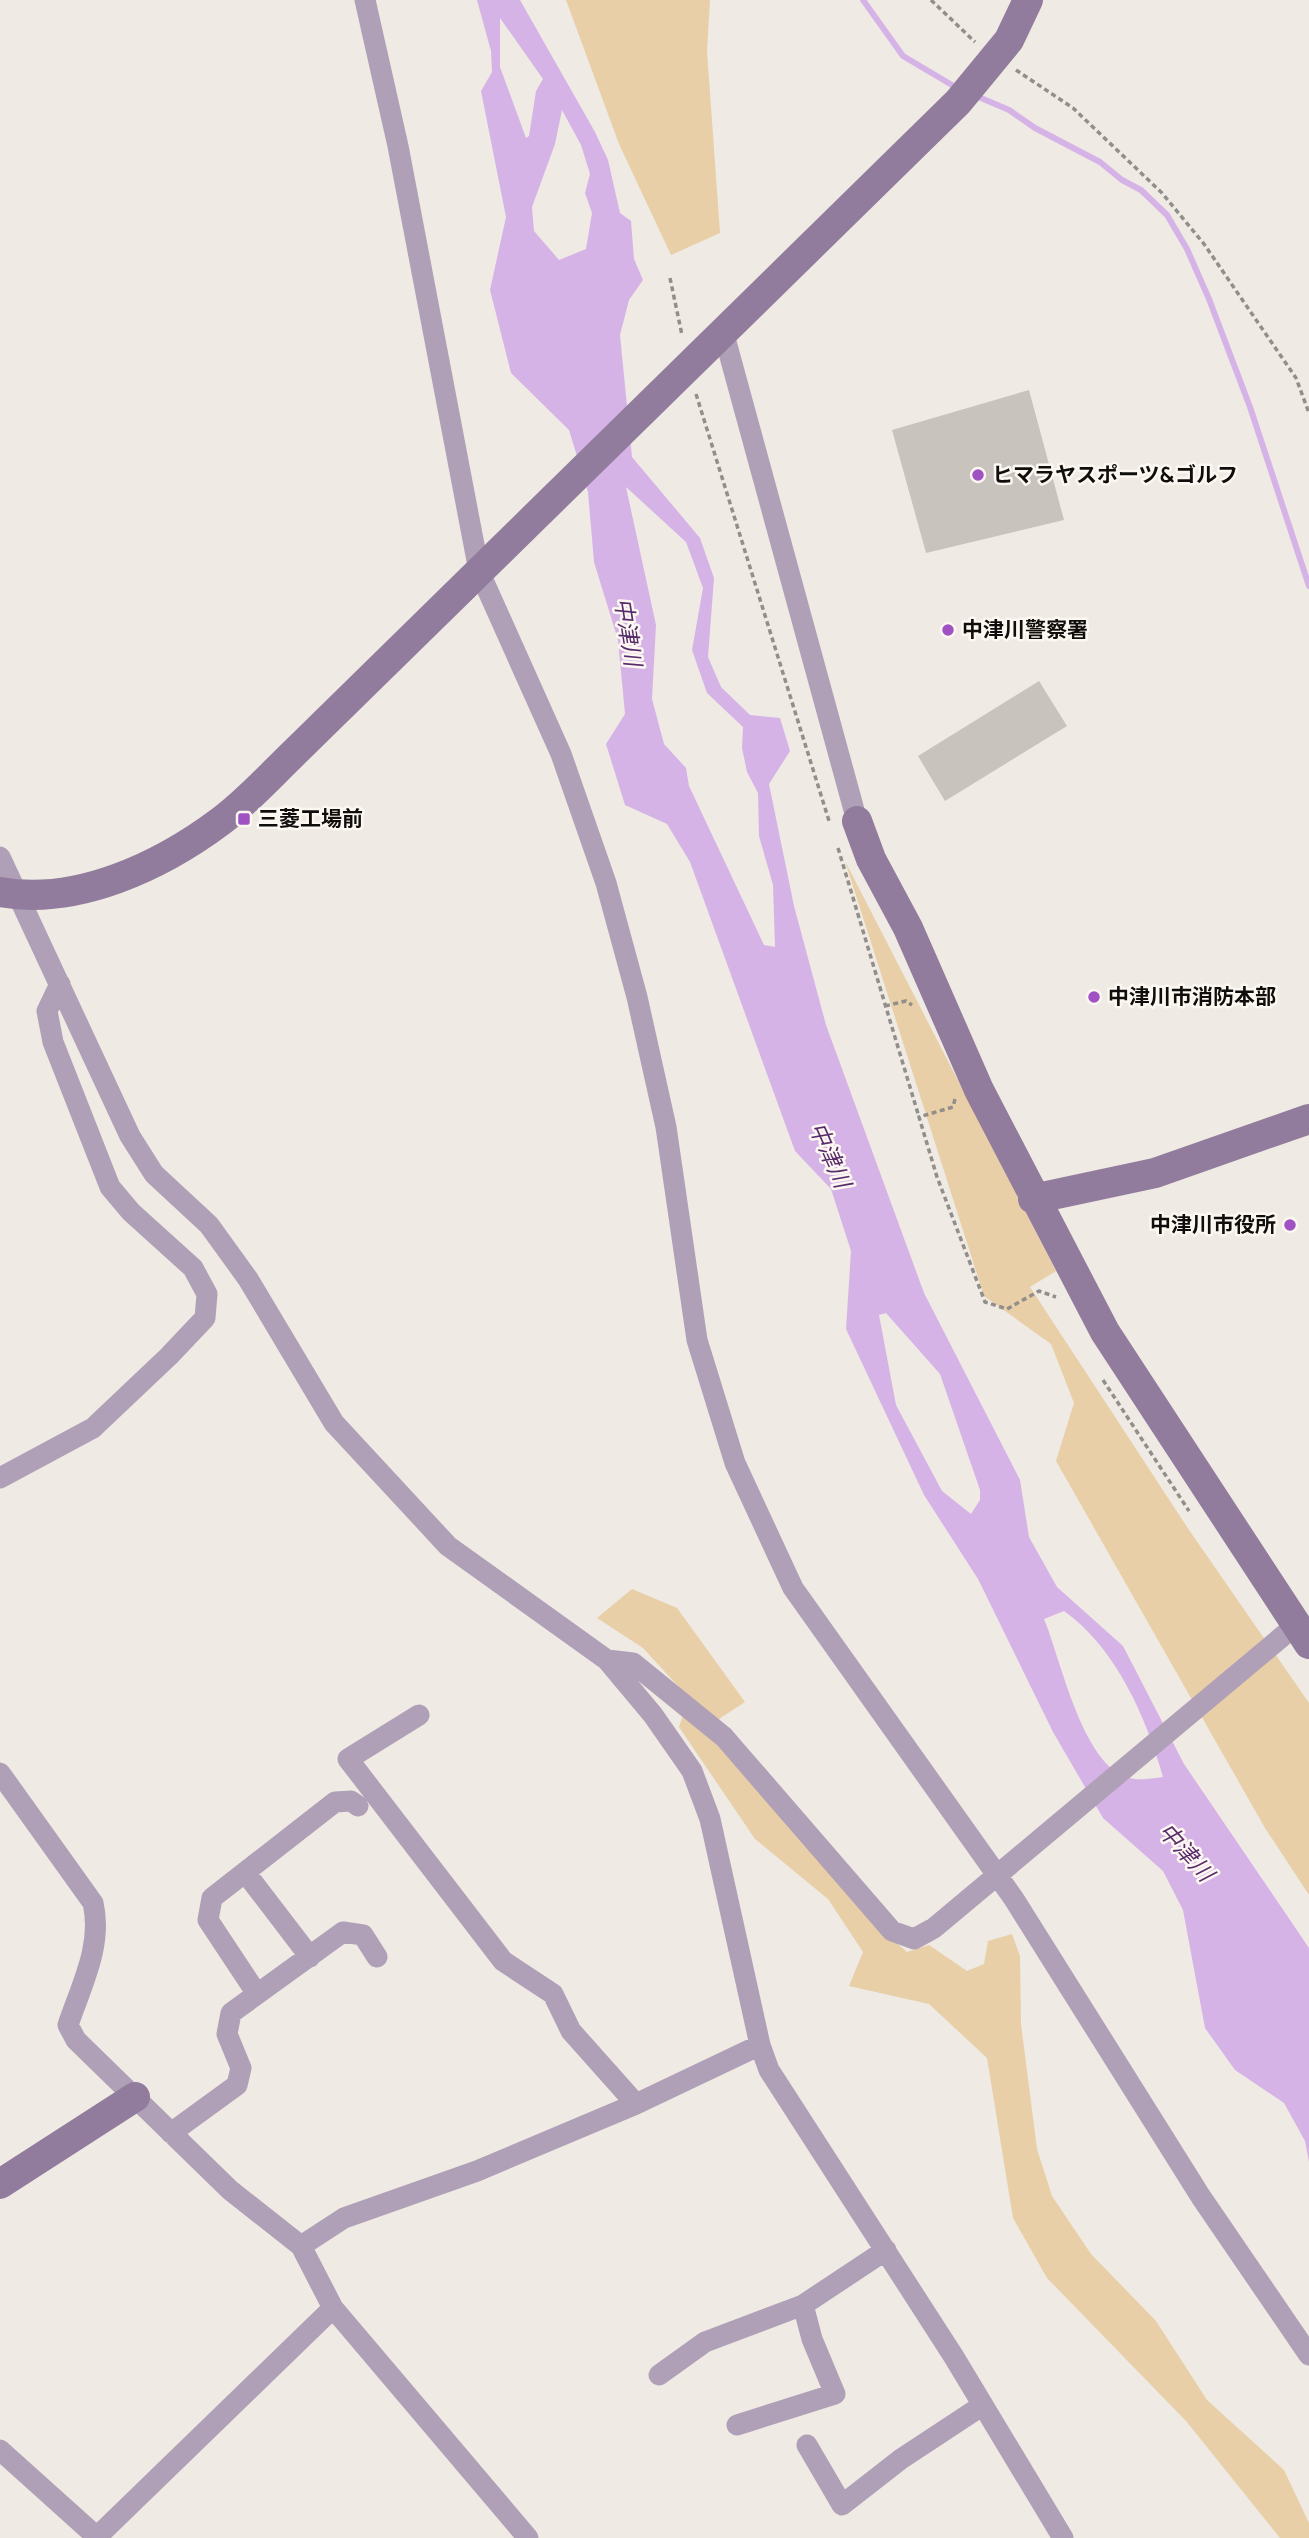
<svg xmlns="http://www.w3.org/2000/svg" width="1309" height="2538" font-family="'Varela Round','Noto Sans JP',sans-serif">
<rect width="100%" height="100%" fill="#efeae4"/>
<path fill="#e8cfa7" d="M 566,0 L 710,0 L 707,51 L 720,233 L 671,255 L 619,144 Z
M 845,861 L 1056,1271 L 1030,1287 L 1189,1530 L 1309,1703 L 1309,1895 L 1265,1828 L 1056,1461 L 1074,1403 L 1051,1344 L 984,1296 Z
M 632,1589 L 677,1608 L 745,1702 L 719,1719 L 721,1742 L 891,1938 L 907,1952 L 929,1945 L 967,1971 L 984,1964 L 988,1941 L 1012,1934 L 1020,1956 L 1021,2024 L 1037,2149 L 1052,2196 L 1091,2254 L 1156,2321 L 1207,2400 L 1284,2470 L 1309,2523 L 1309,2538 L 1280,2538 L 1186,2421 L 1047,2278 L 1013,2218 L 987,2058 L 929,2004 L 849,1986 L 863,1952 L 828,1899 L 755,1839 L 679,1727 L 689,1698 L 643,1648 L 597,1618 Z"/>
<path fill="#d6b3e7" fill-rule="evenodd" d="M 477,0 L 520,0 L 595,132 L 608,160 L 620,213 L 631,221 L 634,259 L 643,280 L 629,300 L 620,335 L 632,457 L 700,538 L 714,578 L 708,657 L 721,687 L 750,715 L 780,718 L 790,751 L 769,784 L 794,906 L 826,1025 L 924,1293 L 1020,1480 L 1029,1537 L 1057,1587 L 1123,1646 L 1184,1764 L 1309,1948 L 1309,2162 L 1305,2141 L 1284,2103 L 1235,2070 L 1205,2028 L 1183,1910 L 1163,1871 L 1103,1818 L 1053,1732 L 978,1579 L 924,1495 L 846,1329 L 851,1251 L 831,1189 L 795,1151 L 690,862 L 667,824 L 625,805 L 606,744 L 625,714 L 618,640 L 594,562 L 588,492 L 569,430 L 511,373 L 490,290 L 506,217 L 481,91 L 492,72 L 491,51 ZM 500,18 L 543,79 L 536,91 L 529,136 L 526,138 L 500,67 ZM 562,110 L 581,145 L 590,174 L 585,193 L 592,213 L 586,249 L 559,260 L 534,231 L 532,207 L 555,144 ZM 626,487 L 686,542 L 703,588 L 692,650 L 707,693 L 743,727 L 742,748 L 747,772 L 758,793 L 759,836 L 773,885 L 775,947 L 764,945 L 689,786 L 686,768 L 664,744 L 652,699 L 656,625 ZM 886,1313 L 940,1374 L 980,1490 L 980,1500 L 971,1514 L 942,1491 L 896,1405 L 879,1315 ZM 1064,1611 C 1116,1648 1146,1717 1163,1777 C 1154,1778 1144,1780 1135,1779 C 1084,1775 1061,1659 1044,1619 Z"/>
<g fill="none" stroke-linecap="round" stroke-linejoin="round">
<path stroke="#d6b3e7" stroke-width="6" d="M 863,0 L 903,56 L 957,88
M 974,95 L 1009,110 L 1035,128 L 1100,162 L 1122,180 L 1141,190 L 1167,215 L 1187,249 L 1209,299 L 1250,407 L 1309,586"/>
</g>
<path fill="#c8c4bd" d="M 1029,390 L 1064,520 L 926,553 L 892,430 Z
M 1039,681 L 1067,726 L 945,801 L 918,756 Z"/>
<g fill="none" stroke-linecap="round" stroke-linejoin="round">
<path stroke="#928e8a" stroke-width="3.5" stroke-dasharray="5 3.5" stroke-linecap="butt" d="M 931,0 L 975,42
M 1016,70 L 1073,108 L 1162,193 L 1204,244 L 1296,378 L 1309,413
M 670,278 L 682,335
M 696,394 L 830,824
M 838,848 L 919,1117
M 885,1006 L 906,1001 L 912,1005
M 955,1099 L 953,1107 L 919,1117 L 937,1177 L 985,1302 L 1007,1309 L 1039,1291 L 1056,1297
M 1103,1380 L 1189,1511"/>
<path stroke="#afa0b7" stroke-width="21" d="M 365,0 L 398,146 L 479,571 L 561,754 L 606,883 L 637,997 L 666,1127 L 697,1340 L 735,1463 L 793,1588 L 1014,1899 L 1201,2197 L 1309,2355
M 723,331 L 857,821
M 0,857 L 130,1136 L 154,1174 L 209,1225 L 248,1279 L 334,1423 L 448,1546 L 607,1660 L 653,1715 L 692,1771 L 710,1819 L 760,2045 L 769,2070 L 954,2357 L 1063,2538
M 0,1478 L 93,1428 L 169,1356 L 205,1318 L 207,1294 L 193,1268 L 131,1212 L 110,1187 L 53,1042 L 47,1011 L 60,984
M 607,1660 L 633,1663 L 724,1737 L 892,1931 L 914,1939 L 934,1928 L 1296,1625
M 419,1715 L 348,1759 L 503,1961 L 553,1994 L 571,2031 L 636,2104
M 0,1773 L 93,1903 C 103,1945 81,1986 68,2025 L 76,2040 L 230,2190 L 301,2246 L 333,2308 L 528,2538
M 245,1872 L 310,1957
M 257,1994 L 208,1920 L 212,1898 L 335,1802 L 351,1801 L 358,1806
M 171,2133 L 237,2085 L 241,2068 L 227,2034 L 231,2013 L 343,1932 L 363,1935 L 377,1957
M 301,2246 L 344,2218 L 477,2171 L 636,2104 L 760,2045
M 659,2375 L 705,2342 L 803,2305 L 886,2250
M 737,2425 L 835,2394 L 812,2339 L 803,2305
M 807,2445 L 842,2505 L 901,2459 L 983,2405
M 0,2450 L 98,2538
M 99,2538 L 103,2531 L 333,2308"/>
<path stroke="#927c9d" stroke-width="30" d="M 857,821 L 871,859 L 908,928 L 979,1090 L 1105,1332 L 1309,1644
M 0,892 C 77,906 161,866 221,821 C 248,801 272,774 296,751 L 958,102 L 1009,40 L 1028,0
M 1033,1199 L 1155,1173 L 1309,1119
M 0,2184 L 135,2097"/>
</g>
<g fill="#a051c2" stroke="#fcf8f1" stroke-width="2.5">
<circle cx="978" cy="475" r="7"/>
<circle cx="948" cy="630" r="7"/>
<rect x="237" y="812" width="14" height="14" rx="3.5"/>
<circle cx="1094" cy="997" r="7"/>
<circle cx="1290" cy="1225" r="7"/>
</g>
<g text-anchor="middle" stroke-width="5" stroke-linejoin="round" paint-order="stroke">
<g font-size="21" font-weight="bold" fill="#100e0c" stroke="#fcf8f1" text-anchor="start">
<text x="992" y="482">ヒマラヤスポーツ&amp;ゴルフ</text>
<text x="962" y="637">中津川警察署</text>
<text x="258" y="826">三菱工場前</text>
<text x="1108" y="1004">中津川市消防本部</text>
<text x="1276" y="1232" text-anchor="end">中津川市役所</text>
</g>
<g font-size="23" font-style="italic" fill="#592d6c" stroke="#fcf8f1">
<text transform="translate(628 632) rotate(81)" y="8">中津川</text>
<text transform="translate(830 1155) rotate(66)" y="8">中津川</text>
<text transform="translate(1186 1852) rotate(48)" y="8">中津川</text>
</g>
</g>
</svg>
